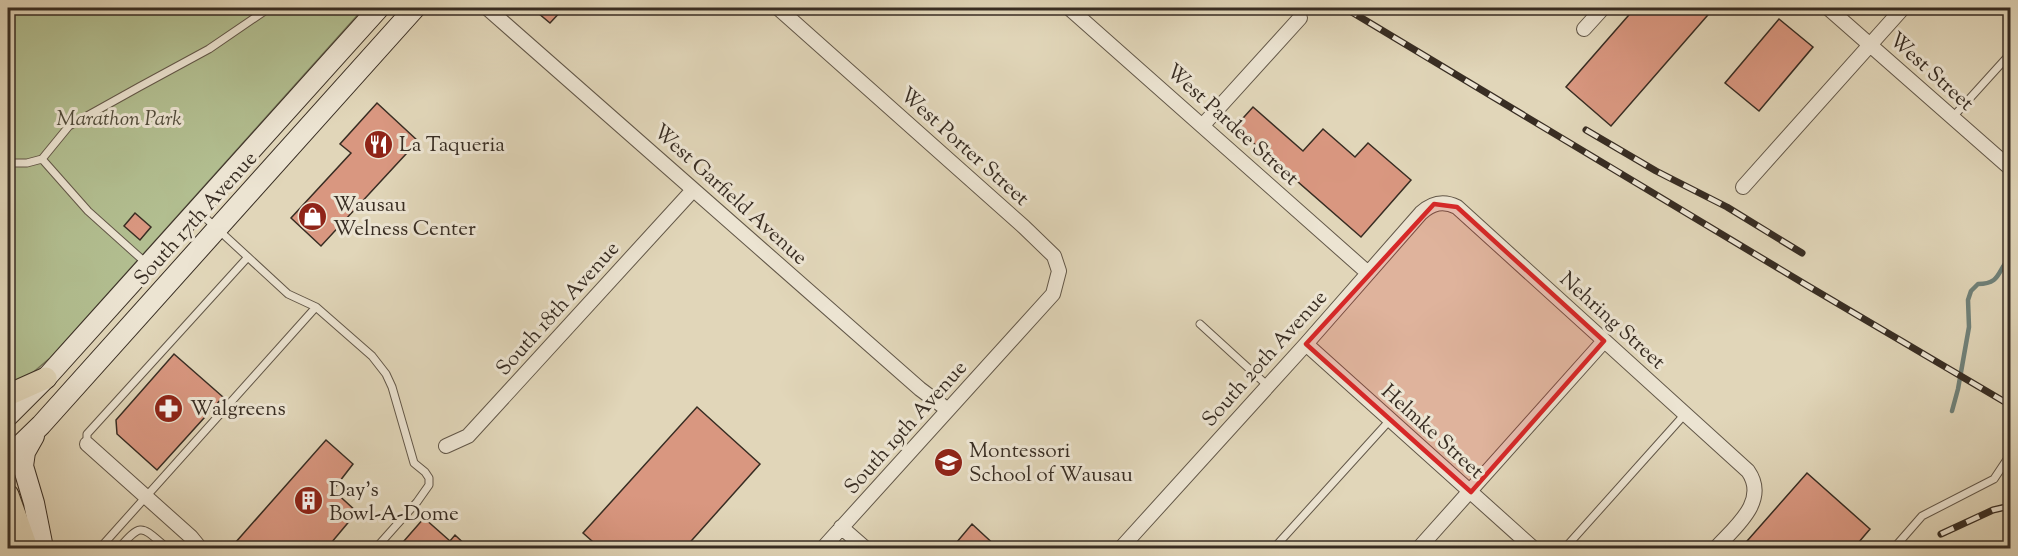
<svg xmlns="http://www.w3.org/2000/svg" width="2018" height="556" font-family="'Sorts Mill Goudy',serif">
<rect width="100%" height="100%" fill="#e1d6b9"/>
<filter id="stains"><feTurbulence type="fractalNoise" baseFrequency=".00333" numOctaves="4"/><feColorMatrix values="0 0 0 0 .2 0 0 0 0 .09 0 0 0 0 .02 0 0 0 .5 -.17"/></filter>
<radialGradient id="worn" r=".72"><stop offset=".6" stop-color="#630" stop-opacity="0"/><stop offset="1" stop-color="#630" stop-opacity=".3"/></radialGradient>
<path fill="#b2be90" stroke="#75765a" stroke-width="1.5" d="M 8,8 L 364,8 L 50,358 L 30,375 L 8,387 Z"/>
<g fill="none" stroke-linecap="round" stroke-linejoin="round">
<path stroke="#6f8179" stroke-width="4.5" d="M 1952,411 L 1958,389 L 1969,327 L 1968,300 L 1971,291 L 1978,284 C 2001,284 1997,271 2010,257"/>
</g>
<path fill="#d99780" stroke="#382d23" stroke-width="1.5" d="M 532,8 L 564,8 L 550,23 Z
M 1635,8 L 1714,8 L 1611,126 L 1566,87 Z
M 1779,19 L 1813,47 L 1759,111 L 1725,83 Z
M 377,103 L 418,141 L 321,246 L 291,218 L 351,153 L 340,144 Z
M 1253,107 L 1303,151 L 1323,129 L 1355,157 L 1368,143 L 1411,180 L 1361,237 L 1235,127 Z
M 135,213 L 151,227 L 140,240 L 124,226 Z
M 174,354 L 223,397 L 157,470 L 117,434 L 116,420 Z
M 697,407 L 760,464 L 684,549 L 601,549 L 583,533 Z
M 326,440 L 353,464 L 333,490 L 357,512 L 326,549 L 241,549 L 235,543 Z
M 1807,473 L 1870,529 L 1853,549 L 1740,549 Z
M 424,518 L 450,541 L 455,535 L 470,549 L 397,549 Z
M 972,524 L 999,549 L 951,549 Z"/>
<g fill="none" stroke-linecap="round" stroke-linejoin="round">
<defs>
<path id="lane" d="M 1952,118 L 2010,54
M 42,159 L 69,126 L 139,87 L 209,49 L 269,8
M 8,163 L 27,163 L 42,159 L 88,211 L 146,263
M 199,212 L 288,294 L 316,307 L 372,356 L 386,374 L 392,387 L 414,463 L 425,472 L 429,478 L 429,485 L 417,502 L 376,548
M 1200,324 L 1268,386
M 87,444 L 87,434 L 248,257
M 100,548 L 316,307
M 119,548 C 142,522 141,526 167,548
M 1274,548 L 1390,420
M 1565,548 L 1685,414
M 1894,548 L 1922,516 L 1994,479 L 2010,455"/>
<path id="street" d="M 487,8 L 920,389 L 948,410
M 778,8 L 1024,227 L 1054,256 L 1059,271 L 1053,294 L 823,548
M 1069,8 L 1368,273
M 1828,8 L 2010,168
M 1584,29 L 1603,8
M 1203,125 L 1300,18
M 1743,187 L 1903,8
M 1306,344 L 1533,548
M 87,444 L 191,537 L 200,548
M 446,446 L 468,436 L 693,190
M 841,527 L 865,548
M 1121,548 L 1306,344 L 1421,213 C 1432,203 1443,200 1457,207 L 1748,471 C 1769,501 1735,527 1716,548
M 1419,548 L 1604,341"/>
<path id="secondary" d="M 8,416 L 46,378 L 379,8
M 34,436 L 25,452 L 23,466 L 34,503 L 43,548
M 8,457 L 41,425 L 415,8"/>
<path id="primary" d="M 8,395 L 46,378
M 8,495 L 27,548"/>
</defs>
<use href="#lane" stroke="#625748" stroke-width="9"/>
<use href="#street" stroke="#625748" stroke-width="16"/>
<use href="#secondary" stroke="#382d23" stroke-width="22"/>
<use href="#primary" stroke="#382d23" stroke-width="23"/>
<use href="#lane" stroke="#ece4d2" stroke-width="7"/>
<use href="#street" stroke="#ece4d2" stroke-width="14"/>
<use href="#secondary" stroke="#ece4d2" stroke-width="20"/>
<use href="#primary" stroke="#e1d6b9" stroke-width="21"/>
<defs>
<path id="rail" d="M 1345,8 L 1808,286 L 2010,405
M 1586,130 L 1656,171 L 1727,207 L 1802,253
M 1941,534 L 1993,510 L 2010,506"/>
</defs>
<use href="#rail" stroke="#382d23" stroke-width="7"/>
<use href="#rail" stroke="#ece4d2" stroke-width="4.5" stroke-dasharray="14" stroke-linecap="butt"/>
</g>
<path fill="#d62828" fill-opacity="0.2" stroke="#d62828" stroke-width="4.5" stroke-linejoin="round" d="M 1434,204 L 1457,207 L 1604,341 L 1471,492 L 1306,344 Z"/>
<defs>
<symbol id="restaurant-disc" viewBox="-11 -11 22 22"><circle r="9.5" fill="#8f2418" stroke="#ece4d2"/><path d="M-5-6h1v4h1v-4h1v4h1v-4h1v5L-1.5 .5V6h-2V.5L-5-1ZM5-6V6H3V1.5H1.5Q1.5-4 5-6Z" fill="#fff"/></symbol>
<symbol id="shop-disc" viewBox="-11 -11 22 22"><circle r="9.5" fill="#8f2418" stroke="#ece4d2"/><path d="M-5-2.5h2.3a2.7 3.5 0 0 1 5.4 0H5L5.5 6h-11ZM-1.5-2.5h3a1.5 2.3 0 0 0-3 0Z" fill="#fff"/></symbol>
<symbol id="pharmacy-disc" viewBox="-11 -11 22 22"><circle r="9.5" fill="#8f2418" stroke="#ece4d2"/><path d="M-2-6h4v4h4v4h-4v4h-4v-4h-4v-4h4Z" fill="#fff"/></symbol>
<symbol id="school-disc" viewBox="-11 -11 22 22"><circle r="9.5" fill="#8f2418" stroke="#ece4d2"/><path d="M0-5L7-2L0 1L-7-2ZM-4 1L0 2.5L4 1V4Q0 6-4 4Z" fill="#fff"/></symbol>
<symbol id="building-disc" viewBox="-11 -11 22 22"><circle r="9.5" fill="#8f2418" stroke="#ece4d2"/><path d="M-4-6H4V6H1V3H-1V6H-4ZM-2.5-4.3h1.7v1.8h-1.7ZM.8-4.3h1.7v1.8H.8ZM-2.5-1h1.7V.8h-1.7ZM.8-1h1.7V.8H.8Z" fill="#fff"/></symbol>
</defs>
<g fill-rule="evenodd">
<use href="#restaurant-disc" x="362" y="128" width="33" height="33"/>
<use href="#shop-disc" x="296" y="200" width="33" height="33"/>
<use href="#pharmacy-disc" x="152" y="392" width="33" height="33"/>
<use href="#school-disc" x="932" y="446" width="33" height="33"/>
<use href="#building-disc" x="292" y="484" width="33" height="33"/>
</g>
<g text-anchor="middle" stroke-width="6" stroke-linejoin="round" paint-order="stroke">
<g font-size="21" fill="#382d23" stroke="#ece4d2">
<text transform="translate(1932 71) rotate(42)" y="7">West Street</text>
<text transform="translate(1233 124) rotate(42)" y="7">West Pardee Street</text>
<text transform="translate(965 146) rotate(42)" y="7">West Porter Street</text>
<text transform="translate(731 194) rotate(42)" y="7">West Garfield Avenue</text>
<text transform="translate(195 218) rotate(-48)" y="7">South 17th Avenue</text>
<text transform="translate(557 308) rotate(-48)" y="7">South 18th Avenue</text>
<text transform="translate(1613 320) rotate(42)" y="7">Nehring Street</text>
<text transform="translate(1264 358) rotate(-48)" y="7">South 20th Avenue</text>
<text transform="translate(905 427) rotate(-48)" y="7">South 19th Avenue</text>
<text transform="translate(1433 431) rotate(42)" y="7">Helmke Street</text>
</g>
<g font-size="21" font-style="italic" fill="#504a39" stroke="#ece4d2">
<text x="119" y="125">Marathon Park</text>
</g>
<g font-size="21" fill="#382d23" stroke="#ece4d2" text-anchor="start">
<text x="399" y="151">La Taqueria</text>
<text x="333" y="211">Wausau<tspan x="333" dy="24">Welness Center</tspan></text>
<text x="190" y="415">Walgreens</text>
<text x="969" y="457">Montessori<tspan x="969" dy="24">School of Wausau</tspan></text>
<text x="329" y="496">Day's<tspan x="329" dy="24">Bowl-A-Dome</tspan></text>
</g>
</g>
<rect width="2018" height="556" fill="none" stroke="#e1d6b9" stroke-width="30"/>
<rect x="9" y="9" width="2000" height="538" fill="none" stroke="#382d23" stroke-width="3"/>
<rect x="15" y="15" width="1988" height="526" fill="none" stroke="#382d23" stroke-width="1.5"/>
<rect width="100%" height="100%" filter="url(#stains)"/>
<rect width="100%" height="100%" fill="url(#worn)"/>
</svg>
